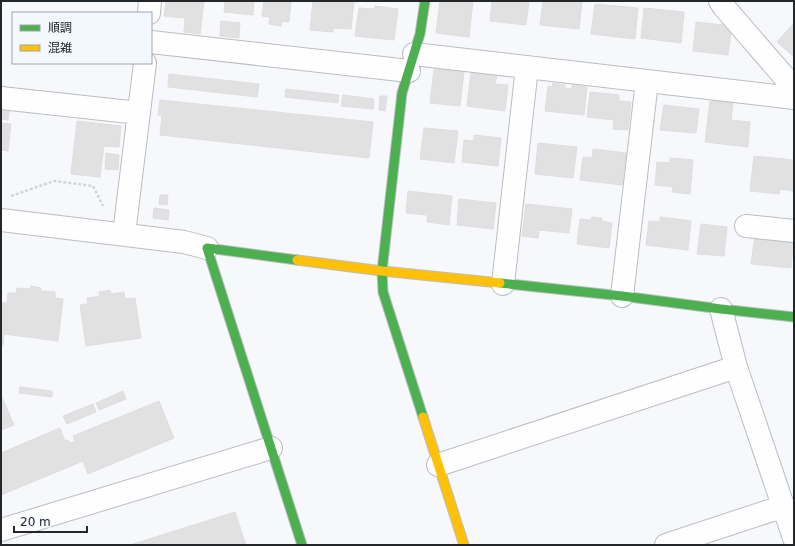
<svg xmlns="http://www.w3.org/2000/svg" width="795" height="546" font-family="'DejaVu Sans','Noto Sans JP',sans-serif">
<rect width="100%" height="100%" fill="#f6f8fb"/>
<path fill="#e2e1e1" stroke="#dfdedf" d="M 166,1 L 204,1 L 200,34 L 184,32 L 185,18 L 164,16 Z
M 225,1 L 254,1 L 253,15 L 224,12 Z
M 264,1 L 291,1 L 289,22 L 282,21 L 281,26 L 269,24 L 270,17 L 262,16 Z
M 313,1 L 354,2 L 351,29 L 333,28 L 333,32 L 310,30 Z
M 440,1 L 473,1 L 469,37 L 436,33 Z
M 492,1 L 529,1 L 526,25 L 490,21 Z
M 543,1 L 582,2 L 579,29 L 540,25 Z
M 595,4 L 638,8 L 635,39 L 591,34 Z
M 375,6 L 398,9 L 394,40 L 355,36 L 359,8 L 374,9 Z
M 644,8 L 684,12 L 681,43 L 641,38 Z
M 221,21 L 240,23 L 239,38 L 220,36 Z
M 696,22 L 732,26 L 728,55 L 693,51 Z
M 794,23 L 794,57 L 777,42 Z
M 434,69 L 464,72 L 460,106 L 430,103 Z
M 471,72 L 497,75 L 495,84 L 508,85 L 505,111 L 467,106 Z
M 169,74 L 259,84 L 257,97 L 168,87 Z
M 553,83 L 565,85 L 564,88 L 572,89 L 572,85 L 587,87 L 584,115 L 545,111 L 548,86 L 552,87 Z
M 286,89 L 339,95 L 338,103 L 285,97 Z
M 590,92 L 619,95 L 619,101 L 631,102 L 628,130 L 613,129 L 614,120 L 587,117 Z
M 343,95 L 374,99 L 373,109 L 341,106 Z
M 380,96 L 387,96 L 385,111 L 379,110 Z
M 160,100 L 373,122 L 369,158 L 160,135 L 162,115 L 158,115 Z
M 710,101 L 733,103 L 731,120 L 750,122 L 748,147 L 705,142 Z
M 664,105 L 699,109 L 696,133 L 660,130 Z
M 1,110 L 9,111 L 8,120 L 1,119 Z
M 77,121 L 121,126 L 119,147 L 104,146 L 100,177 L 71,174 Z
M 1,123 L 11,124 L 8,151 L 1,150 Z
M 424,128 L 458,131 L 454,163 L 420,159 Z
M 474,135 L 501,138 L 498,166 L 462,162 L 464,140 L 474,141 Z
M 538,143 L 577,147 L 573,178 L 535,174 Z
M 593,149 L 626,153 L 622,185 L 580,180 L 583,157 L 592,158 Z
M 106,153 L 119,155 L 118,170 L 105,169 Z
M 754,156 L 794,160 L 794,191 L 780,189 L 779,194 L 750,191 Z
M 670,158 L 693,160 L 690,194 L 672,192 L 673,187 L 655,185 L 657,162 L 670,163 Z
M 408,191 L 452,196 L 449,225 L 427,222 L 427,215 L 406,213 Z
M 160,195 L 168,195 L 167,205 L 159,204 Z
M 459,199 L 496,203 L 493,229 L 457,225 Z
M 526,204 L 572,209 L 569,233 L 539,230 L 538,238 L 522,236 Z
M 154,208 L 169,210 L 168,220 L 153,218 Z
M 592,217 L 602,218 L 601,221 L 612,223 L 609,248 L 577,244 L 580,219 L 591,220 Z
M 660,217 L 691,221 L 688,250 L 646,245 L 649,221 L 660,222 Z
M 701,224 L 727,227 L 724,256 L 697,254 Z
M 755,235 L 794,239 L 791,268 L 751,264 Z
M 31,286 L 41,288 L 41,291 L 55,292 L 55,298 L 63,299 L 58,341 L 4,334 L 3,345 L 1,345 L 1,303 L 7,303 L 8,293 L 16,293 L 17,288 L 30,289 Z
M 110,290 L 111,294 L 124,292 L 125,299 L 135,298 L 141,338 L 86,346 L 80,305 L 88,304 L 87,298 L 100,296 L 99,292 Z
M 20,387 L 52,391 L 52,397 L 19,393 Z
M 123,391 L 126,399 L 99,410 L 96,403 Z
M 1,395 L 14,425 L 1,430 Z
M 159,401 L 174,438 L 88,474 L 83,461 L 1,495 L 1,453 L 60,428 L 65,441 L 68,440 L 70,443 L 75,442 L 73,436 Z
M 93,404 L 96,412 L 67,424 L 63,416 Z
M 235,512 L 246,545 L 130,545 Z"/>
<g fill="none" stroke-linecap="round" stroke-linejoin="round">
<defs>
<path id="street" d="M 720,1 L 724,7 L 794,88
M 149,13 L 150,1
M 151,42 L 409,71
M 414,54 L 794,98
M 1,98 L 139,113
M 1,220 L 184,242 L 207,248
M 746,226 L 794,231
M 124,234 L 145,63
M 503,284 L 527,67
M 622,296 L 647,81
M 721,309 L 736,367 L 794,538
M 438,465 L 736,367
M 1,530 L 271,448
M 666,545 L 784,506"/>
<path id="fast" d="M 297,260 L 207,248 L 302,545
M 500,283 L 622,296 L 721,309 L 794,317
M 423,417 L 383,292 L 382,271 L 402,93 L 420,34 L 425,1"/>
<path id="slow" d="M 297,260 L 382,271 L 500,283
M 423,417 L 464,545"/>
</defs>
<use href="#street" stroke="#bbbdc0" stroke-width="24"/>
<use href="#fast" stroke="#bbbdc0" stroke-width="11"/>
<use href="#slow" stroke="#bbbdc0" stroke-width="11"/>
<path stroke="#d4d5d6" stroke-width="2.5" stroke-dasharray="3 2" stroke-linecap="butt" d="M 11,196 L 54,181 L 93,186 L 103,206"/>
<use href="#street" stroke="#fefefe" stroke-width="22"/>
<use href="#fast" stroke="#4caf50" stroke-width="9"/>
<use href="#slow" stroke="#ffc107" stroke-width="9"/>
</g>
<rect width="795" height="546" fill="none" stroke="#24272a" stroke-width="4"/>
<rect x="12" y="12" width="140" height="52" fill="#f3f8fe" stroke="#a0a4a9"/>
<rect x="20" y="25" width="20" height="6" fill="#4caf50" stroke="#a0a4a9"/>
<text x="48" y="32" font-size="12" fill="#24272a">順調</text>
<rect x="20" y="45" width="20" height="6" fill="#ffc107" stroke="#a0a4a9"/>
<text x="48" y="52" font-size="12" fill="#24272a">混雑</text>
<path d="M14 526v6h73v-6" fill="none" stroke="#24272a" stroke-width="2"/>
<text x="20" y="526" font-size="12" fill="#24272a" stroke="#f3f8fe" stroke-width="3" paint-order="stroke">20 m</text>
</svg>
